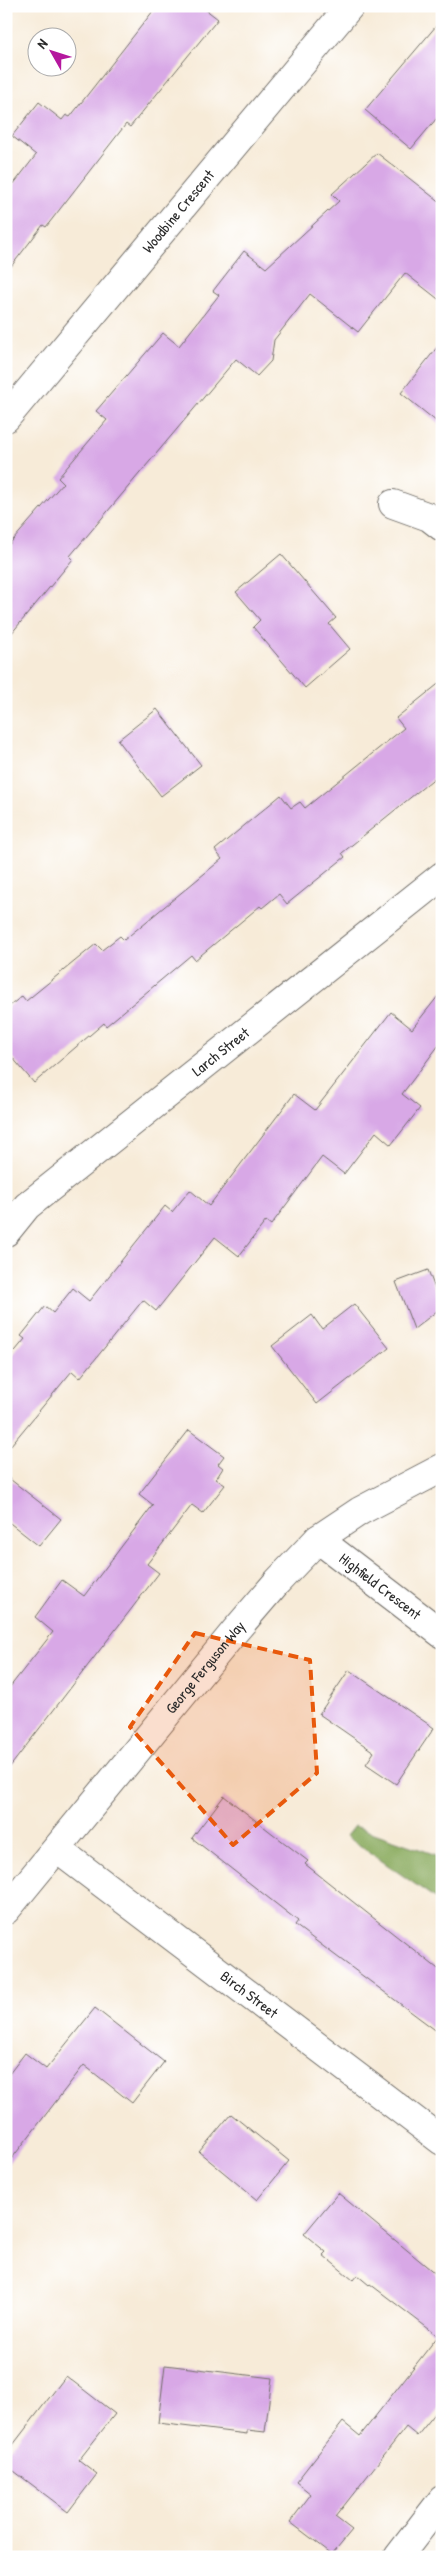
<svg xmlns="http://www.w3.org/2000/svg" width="448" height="2563" font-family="'Patrick Hand',sans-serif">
<rect width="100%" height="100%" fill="#fff"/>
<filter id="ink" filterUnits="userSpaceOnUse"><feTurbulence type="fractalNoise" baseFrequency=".02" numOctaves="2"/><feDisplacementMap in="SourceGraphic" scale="10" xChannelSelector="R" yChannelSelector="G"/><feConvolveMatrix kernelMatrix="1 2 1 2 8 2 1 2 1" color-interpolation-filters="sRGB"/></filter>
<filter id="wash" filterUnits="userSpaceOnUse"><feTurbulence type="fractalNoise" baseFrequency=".0096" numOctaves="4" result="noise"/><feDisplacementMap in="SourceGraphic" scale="20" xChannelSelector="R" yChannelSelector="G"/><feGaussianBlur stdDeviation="1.12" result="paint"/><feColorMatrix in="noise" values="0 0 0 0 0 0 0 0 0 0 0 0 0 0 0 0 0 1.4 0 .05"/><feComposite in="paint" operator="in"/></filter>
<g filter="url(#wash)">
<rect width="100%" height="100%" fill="#f7ebd8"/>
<path fill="#89aa5d" stroke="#5a6a44" d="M 354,1826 L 442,1857 L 442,1903 L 346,1836 Z"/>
<g id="blocks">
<path fill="#d8a8e6" d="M 157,6 L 201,6 L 218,19 L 130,127 L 126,124 L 46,227 L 43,225 L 6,273 L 6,194 L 36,155 L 12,136 L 39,102 L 62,120 L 66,115 L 70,117 Z
M 442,19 L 442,112 L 411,149 L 365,110 Z
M 377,153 L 442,204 L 442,302 L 405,273 L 358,332 L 310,294 L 274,340 L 271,361 L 257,376 L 236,359 L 70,556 L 73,559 L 6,640 L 6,548 L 63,483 L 58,478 L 107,420 L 96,411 L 163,333 L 179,346 L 219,295 L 213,291 L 244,251 L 266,268 L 339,201 L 332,194 Z
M 442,341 L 442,426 L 401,393 Z
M 281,554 L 336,618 L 329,624 L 350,649 L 305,688 L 253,627 L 260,620 L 236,592 Z
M 442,681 L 442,772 L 342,853 L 345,857 L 287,904 L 279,894 L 262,908 L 260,906 L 195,960 L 191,955 L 106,1026 L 104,1023 L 34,1083 L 6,1050 L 6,1009 L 22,996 L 26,1001 L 96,944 L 102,950 L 120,936 L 124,940 L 222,859 L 215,850 L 281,795 L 291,808 L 300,802 L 305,808 L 404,728 L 396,718 Z
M 157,709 L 201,765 L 161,796 L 118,740 Z
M 442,991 L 442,1041 L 402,1094 L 420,1108 L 391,1145 L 376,1132 L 344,1174 L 322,1157 L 271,1225 L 266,1221 L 239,1256 L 215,1237 L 156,1311 L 143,1300 L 80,1378 L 72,1371 L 6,1451 L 6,1362 L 25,1339 L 21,1336 L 45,1306 L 53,1313 L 73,1288 L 89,1301 L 165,1206 L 172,1212 L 190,1190 L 209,1206 L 294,1094 L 315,1110 L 391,1012 L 412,1029 Z
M 428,1270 L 442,1307 L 414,1329 L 396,1282 Z
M 354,1304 L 389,1348 L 317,1404 L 272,1346 L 312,1315 L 322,1329 Z
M 189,1430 L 224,1456 L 218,1464 L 223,1468 L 216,1479 L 225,1485 L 203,1513 L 192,1505 L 147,1564 L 159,1573 L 6,1772 L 6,1692 L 53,1632 L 35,1617 L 62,1580 L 84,1596 L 153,1505 L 139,1494 Z
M 6,1476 L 61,1519 L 39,1546 L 6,1520 Z
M 349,1670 L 434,1728 L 396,1784 L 366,1764 L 374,1752 L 319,1714 Z
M 224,1796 L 308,1861 L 305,1864 L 442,1972 L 442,2035 L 324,1947 L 295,1925 L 298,1921 L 192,1838 Z
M 95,2008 L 164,2062 L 132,2103 L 84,2065 L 6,2166 L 6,2078 L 25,2053 L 46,2069 Z
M 231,2114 L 289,2161 L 257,2200 L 199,2152 Z
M 338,2193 L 442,2279 L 442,2405 L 417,2436 L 406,2427 L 335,2517 L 352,2530 L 332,2554 L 290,2522 L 311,2494 L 296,2482 L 343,2422 L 360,2436 L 438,2336 L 370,2284 L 369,2285 L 357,2275 L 353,2280 L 323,2255 L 326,2252 L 304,2234 Z
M 165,2365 L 272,2378 L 265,2432 L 247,2430 L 247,2434 L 158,2423 Z
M 66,2376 L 115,2414 L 79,2460 L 97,2474 L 68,2512 L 6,2465 L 6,2454 Z"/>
</g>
</g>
<g filter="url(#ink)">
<use href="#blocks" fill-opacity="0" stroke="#726e68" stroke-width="1"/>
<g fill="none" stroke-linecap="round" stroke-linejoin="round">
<defs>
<g id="minor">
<path id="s1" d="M 6,418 L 350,6"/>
<path d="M 393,504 L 429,517 L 442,527"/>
<path id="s2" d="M 6,1232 L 27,1206 L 442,876"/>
<path id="s3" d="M 318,1539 L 442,1634"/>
<path id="s4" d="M 57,1849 L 442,2141"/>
<path id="s5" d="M 6,1910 L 235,1631 L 277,1582 L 318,1539 L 360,1511 L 442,1468"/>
<path d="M 398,2557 L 442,2500"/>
</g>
</defs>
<use href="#minor" stroke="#726e68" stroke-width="30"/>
<use href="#minor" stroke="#fff" stroke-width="28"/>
</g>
</g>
<path fill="#e8590c" fill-opacity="0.2" stroke="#e8590c" stroke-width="4" stroke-dasharray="10 6" stroke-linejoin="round" d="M 195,1633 L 310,1660 L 317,1773 L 233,1845 L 130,1727 Z"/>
<g text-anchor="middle" stroke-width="4" stroke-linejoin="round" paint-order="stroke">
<g font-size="15" fill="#2b2b2b" stroke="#fff">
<text dy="5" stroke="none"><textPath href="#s1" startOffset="269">Woodbine Crescent</textPath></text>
<text dy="5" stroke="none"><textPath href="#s2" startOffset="281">Larch Street</textPath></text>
<text dy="5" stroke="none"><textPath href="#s3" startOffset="78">Highfield Crescent</textPath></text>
<text dy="5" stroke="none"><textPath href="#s5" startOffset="314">George Ferguson Way</textPath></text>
<text dy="5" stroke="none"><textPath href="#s4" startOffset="241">Birch Street</textPath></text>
</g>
</g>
<rect width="448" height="2563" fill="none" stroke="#fff" stroke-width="25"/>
<g transform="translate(52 52) rotate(309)"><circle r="24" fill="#ffffff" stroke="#aaaaaa"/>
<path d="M0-4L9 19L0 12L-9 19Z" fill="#b5179e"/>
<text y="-8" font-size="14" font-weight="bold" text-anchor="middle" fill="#2b2b2b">N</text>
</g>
</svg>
